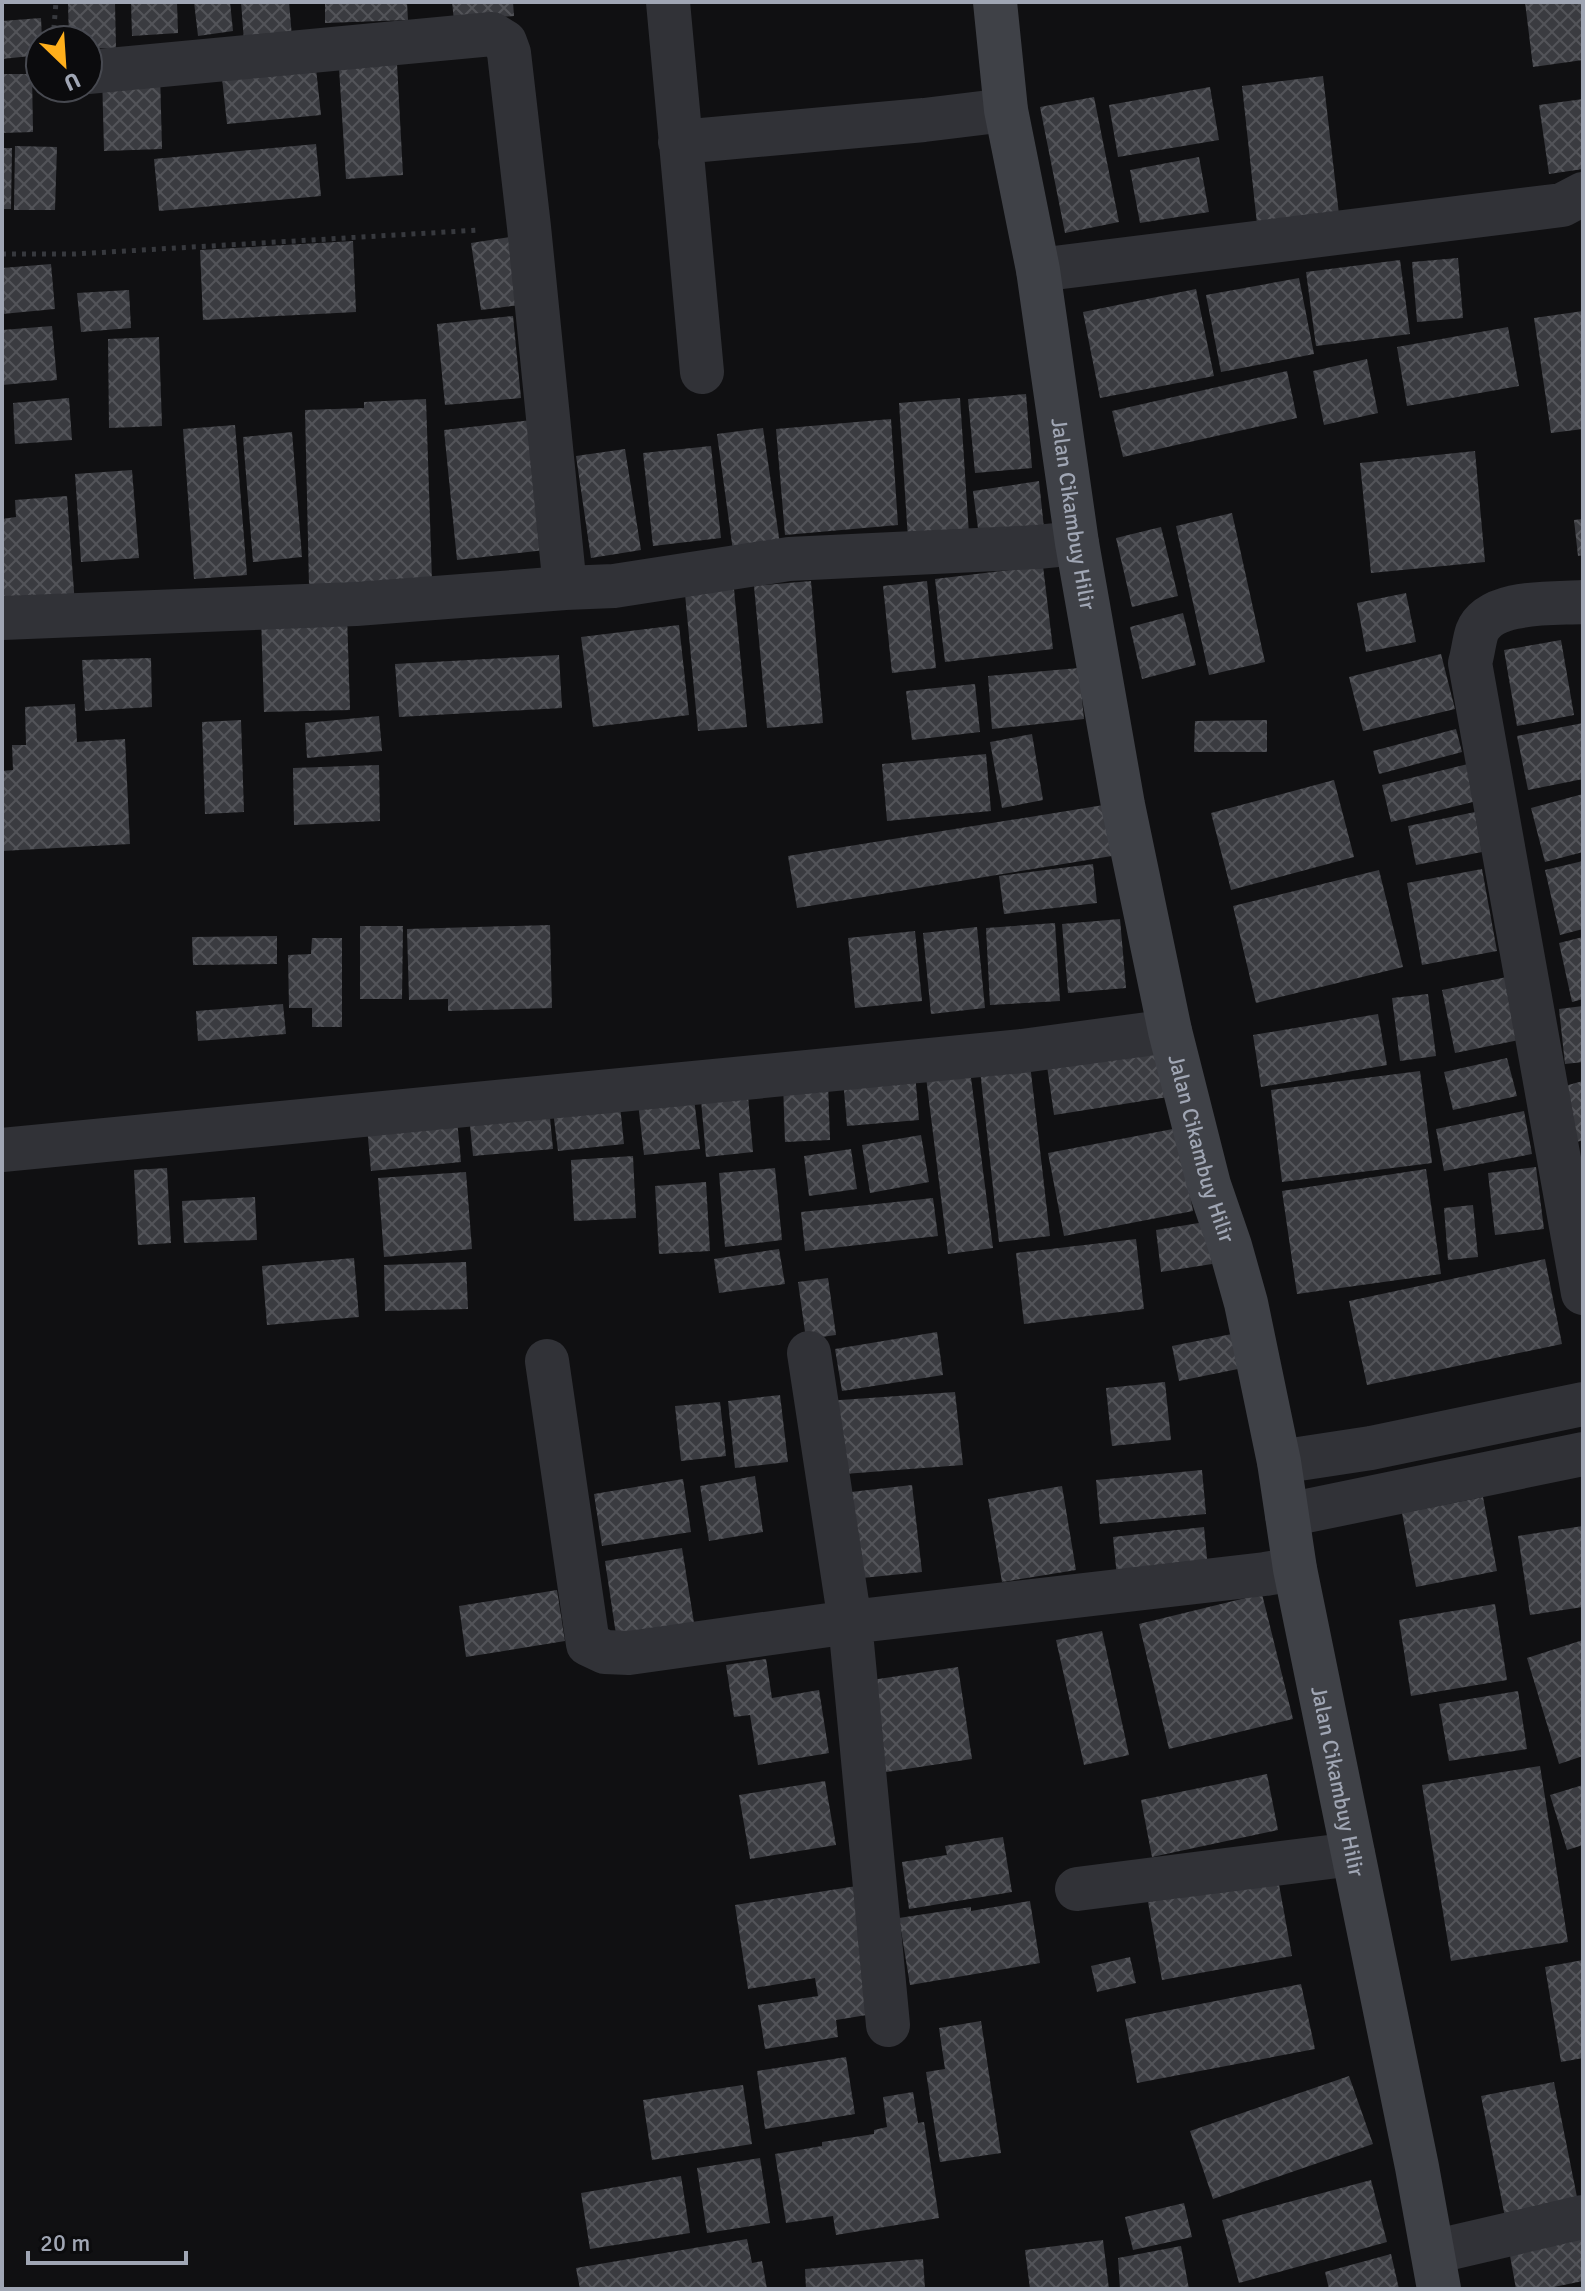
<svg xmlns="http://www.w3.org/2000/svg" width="1585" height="2291" font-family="Signika,sans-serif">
<defs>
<pattern id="building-cross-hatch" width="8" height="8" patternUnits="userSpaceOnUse" patternTransform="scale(2)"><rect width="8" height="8" fill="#3a3b40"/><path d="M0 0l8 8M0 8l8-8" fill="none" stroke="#535459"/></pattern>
</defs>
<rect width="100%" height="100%" fill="#101012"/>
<path fill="url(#building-cross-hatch)" d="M 131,2 L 177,2 L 178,33 L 132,36 Z
M 194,2 L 230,2 L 233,31 L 198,36 Z
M 241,2 L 289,2 L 292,37 L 244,41 Z
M 325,2 L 407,2 L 408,20 L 325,23 Z
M 452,2 L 513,2 L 514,16 L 454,21 Z
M 1525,2 L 1583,2 L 1583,60 L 1533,67 Z
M 115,3 L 116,48 L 88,48 L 88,40 L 69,40 L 68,4 Z
M 41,18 L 42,40 L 40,40 L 40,55 L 2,59 L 2,21 Z
M 315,59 L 321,115 L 227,124 L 221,69 Z
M 397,64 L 403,175 L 346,179 L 339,68 Z
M 160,71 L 162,149 L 104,151 L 102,73 Z
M 2,74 L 32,74 L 33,132 L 2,133 Z
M 1323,76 L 1340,223 L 1258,233 L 1242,86 Z
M 1210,87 L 1219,140 L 1118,157 L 1109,105 Z
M 1094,97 L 1119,222 L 1065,233 L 1040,107 Z
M 1583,99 L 1583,169 L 1549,174 L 1539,105 Z
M 316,144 L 321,196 L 159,211 L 154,159 Z
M 15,146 L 57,147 L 55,210 L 14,210 Z
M 2,148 L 12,148 L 11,209 L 2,209 Z
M 1199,157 L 1209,212 L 1140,223 L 1130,170 Z
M 517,236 L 526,304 L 481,310 L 471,243 Z
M 353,241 L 356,312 L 203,320 L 200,250 Z
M 1458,258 L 1463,318 L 1417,322 L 1412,262 Z
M 1400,260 L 1410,334 L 1316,346 L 1306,272 Z
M 51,264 L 55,309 L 2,314 L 2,268 Z
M 1299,278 L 1314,354 L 1221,372 L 1206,295 Z
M 1196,289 L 1214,376 L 1100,398 L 1083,312 Z
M 129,290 L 131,328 L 81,332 L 77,293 Z
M 1583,311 L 1583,429 L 1551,433 L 1534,318 Z
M 513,316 L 521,398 L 445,405 L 437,324 Z
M 52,326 L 57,380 L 2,385 L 2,330 Z
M 1508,327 L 1519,386 L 1407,406 L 1397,347 Z
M 159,337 L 162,426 L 109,428 L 108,339 Z
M 1367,359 L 1378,413 L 1324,425 L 1313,371 Z
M 1287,371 L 1297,418 L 1123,457 L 1112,411 Z
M 1026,394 L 1032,468 L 975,473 L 968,399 Z
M 69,398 L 72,440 L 15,444 L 13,403 Z
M 960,398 L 969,534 L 908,539 L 899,403 Z
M 426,399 L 432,581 L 309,585 L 305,410 L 364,408 L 364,402 Z
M 891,419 L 898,525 L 785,535 L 776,429 Z
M 532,420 L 545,550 L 457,560 L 444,430 Z
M 235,425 L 247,575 L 194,579 L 183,429 Z
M 763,428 L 780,544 L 733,551 L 717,434 Z
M 292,432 L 302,557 L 253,562 L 243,437 Z
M 711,446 L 721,538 L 653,546 L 643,453 Z
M 625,449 L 641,550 L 591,558 L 576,456 Z
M 1475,451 L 1485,562 L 1371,573 L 1360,463 Z
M 132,470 L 139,558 L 81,562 L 75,474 Z
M 1039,481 L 1044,528 L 979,536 L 973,491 Z
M 67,496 L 75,605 L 2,611 L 2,519 L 16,517 L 15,500 Z
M 1232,513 L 1265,662 L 1209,675 L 1176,526 Z
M 1583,519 L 1583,555 L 1578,556 L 1574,520 Z
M 1161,527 L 1178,596 L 1132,607 L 1116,538 Z
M 1043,566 L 1053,649 L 945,662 L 935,579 Z
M 811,581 L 823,723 L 767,728 L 754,586 Z
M 927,581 L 936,668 L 892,673 L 883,586 Z
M 734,589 L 747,727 L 698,731 L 685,594 Z
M 1406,593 L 1416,642 L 1366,652 L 1357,603 Z
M 1183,613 L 1196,665 L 1142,679 L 1130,627 Z
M 347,614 L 350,710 L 264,712 L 261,617 Z
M 679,625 L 689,715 L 593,727 L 581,637 Z
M 1561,640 L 1574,715 L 1517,726 L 1504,650 Z
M 1441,654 L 1455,709 L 1363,731 L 1349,677 Z
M 559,655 L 562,708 L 399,717 L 395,664 Z
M 151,658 L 152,707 L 85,711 L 82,660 Z
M 1079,668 L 1084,719 L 992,729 L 988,676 Z
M 975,684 L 980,732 L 912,740 L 906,691 Z
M 75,704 L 77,742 L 125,739 L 130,844 L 2,851 L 2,771 L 13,770 L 12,745 L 26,745 L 25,707 Z
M 379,716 L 382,751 L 307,758 L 305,723 Z
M 241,720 L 244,812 L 205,814 L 202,722 Z
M 1267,720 L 1267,752 L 1194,752 L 1195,721 Z
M 1583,723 L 1583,779 L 1528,790 L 1517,736 Z
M 1456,729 L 1462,752 L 1379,774 L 1373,751 Z
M 1032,734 L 1043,800 L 1002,808 L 990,742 Z
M 986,754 L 991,811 L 887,821 L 882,764 Z
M 1468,764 L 1477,801 L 1391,822 L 1382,785 Z
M 379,765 L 380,821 L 294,825 L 293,768 Z
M 1334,780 L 1354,857 L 1231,890 L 1211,813 Z
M 1583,794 L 1583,852 L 1545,862 L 1531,808 Z
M 1110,804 L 1118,855 L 797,908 L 788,856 Z
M 1475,812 L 1482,852 L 1416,865 L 1408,826 Z
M 1583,861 L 1583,929 L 1560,935 L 1545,870 Z
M 1093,864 L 1097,903 L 1004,914 L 999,876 Z
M 1482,869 L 1497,951 L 1422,965 L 1407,883 Z
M 1379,870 L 1403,967 L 1256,1003 L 1233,906 Z
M 1120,919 L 1126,988 L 1068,993 L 1062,924 Z
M 1055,923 L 1060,1001 L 990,1005 L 986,928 Z
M 550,925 L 552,1008 L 448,1011 L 448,999 L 409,1000 L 407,929 Z
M 360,926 L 403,926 L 402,999 L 360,999 Z
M 977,927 L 985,1008 L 931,1014 L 923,933 Z
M 915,931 L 922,1001 L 855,1008 L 848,938 Z
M 277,936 L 277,964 L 193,965 L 192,937 Z
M 1583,937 L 1583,999 L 1572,1002 L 1559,943 Z
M 312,938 L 342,938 L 342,1027 L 312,1027 L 312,1008 L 289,1008 L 288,955 L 311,954 Z
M 1507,977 L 1519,1040 L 1455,1053 L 1442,990 Z
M 1428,994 L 1436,1056 L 1400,1061 L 1392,998 Z
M 283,1004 L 286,1034 L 198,1041 L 196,1011 Z
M 1583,1006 L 1583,1062 L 1565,1064 L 1559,1009 Z
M 1378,1014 L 1387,1065 L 1261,1087 L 1253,1035 Z
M 1160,1042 L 1168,1097 L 1054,1115 L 1046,1059 Z
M 1507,1058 L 1517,1096 L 1453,1110 L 1444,1072 Z
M 1030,1064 L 1050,1236 L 999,1242 L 980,1070 Z
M 970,1070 L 993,1248 L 948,1254 L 926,1077 Z
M 1420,1071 L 1432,1163 L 1282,1182 L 1271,1090 Z
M 915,1073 L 919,1120 L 847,1126 L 843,1079 Z
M 828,1081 L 830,1140 L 785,1142 L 783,1083 Z
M 1583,1081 L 1583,1140 L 1577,1142 L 1561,1087 Z
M 619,1096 L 624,1144 L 558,1151 L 552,1103 Z
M 748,1096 L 753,1152 L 706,1157 L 701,1100 Z
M 694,1098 L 700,1149 L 644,1155 L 638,1103 Z
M 549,1107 L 553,1149 L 473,1156 L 469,1115 Z
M 1524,1111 L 1532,1154 L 1444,1171 L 1436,1129 Z
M 457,1119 L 461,1162 L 371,1171 L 367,1127 Z
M 1178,1128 L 1193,1211 L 1064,1236 L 1048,1153 Z
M 921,1135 L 929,1182 L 870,1193 L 862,1145 Z
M 851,1149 L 857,1189 L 809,1196 L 804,1156 Z
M 633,1156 L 636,1218 L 574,1221 L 571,1160 Z
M 1536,1167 L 1544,1229 L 1495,1235 L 1488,1173 Z
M 167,1168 L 171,1243 L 138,1245 L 134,1170 Z
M 775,1168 L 782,1240 L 725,1247 L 719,1173 Z
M 1426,1169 L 1441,1274 L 1297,1294 L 1282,1191 Z
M 466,1172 L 472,1249 L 384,1257 L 378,1178 Z
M 706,1182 L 710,1251 L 659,1254 L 655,1186 Z
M 255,1197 L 257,1240 L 184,1243 L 182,1201 Z
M 933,1198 L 938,1236 L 805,1251 L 801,1212 Z
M 1473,1205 L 1478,1257 L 1448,1260 L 1444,1208 Z
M 1205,1222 L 1212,1264 L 1161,1272 L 1156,1230 Z
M 1136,1239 L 1144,1309 L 1024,1324 L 1016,1253 Z
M 779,1249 L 785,1284 L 719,1293 L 714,1259 Z
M 354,1258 L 359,1317 L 267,1325 L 262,1266 Z
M 1545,1259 L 1562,1344 L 1367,1385 L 1349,1301 Z
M 466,1262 L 468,1309 L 385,1311 L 384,1265 Z
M 828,1278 L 836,1335 L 806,1339 L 798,1282 Z
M 937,1332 L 943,1375 L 842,1391 L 835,1349 Z
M 1232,1334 L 1238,1369 L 1179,1381 L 1172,1346 Z
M 1165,1382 L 1171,1440 L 1112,1446 L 1106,1388 Z
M 955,1392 L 963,1465 L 831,1475 L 826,1401 Z
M 780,1395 L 788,1462 L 735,1468 L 728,1401 Z
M 720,1402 L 726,1456 L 681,1461 L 675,1406 Z
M 1202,1470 L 1206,1514 L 1100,1524 L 1096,1480 Z
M 755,1476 L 763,1532 L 709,1541 L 700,1486 Z
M 683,1479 L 691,1532 L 602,1546 L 594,1494 Z
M 912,1485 L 922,1572 L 852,1579 L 842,1493 Z
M 1062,1486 L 1076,1570 L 1002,1582 L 988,1499 Z
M 1483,1497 L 1497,1571 L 1416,1587 L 1402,1513 Z
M 1583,1526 L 1583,1607 L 1530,1615 L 1518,1536 Z
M 1204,1527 L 1208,1568 L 1117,1577 L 1113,1537 Z
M 682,1548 L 695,1629 L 617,1641 L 605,1561 Z
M 557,1590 L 565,1641 L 466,1657 L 459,1606 Z
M 1262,1594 L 1293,1719 L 1169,1749 L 1139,1624 Z
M 1495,1604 L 1507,1680 L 1411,1696 L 1399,1620 Z
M 1102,1631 L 1129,1755 L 1084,1765 L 1056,1640 Z
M 1583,1640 L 1583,1756 L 1559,1764 L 1527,1658 Z
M 766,1659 L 772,1698 L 819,1690 L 829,1753 L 758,1765 L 750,1715 L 734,1717 L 726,1665 Z
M 958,1667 L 972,1759 L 880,1773 L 865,1681 Z
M 1518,1691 L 1527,1749 L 1449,1761 L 1439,1704 Z
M 1540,1766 L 1568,1942 L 1451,1961 L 1422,1785 Z
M 1267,1774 L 1278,1830 L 1152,1857 L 1141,1800 Z
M 825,1781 L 836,1845 L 750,1859 L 739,1795 Z
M 1583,1785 L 1583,1845 L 1567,1850 L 1550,1795 Z
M 1003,1837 L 1012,1892 L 909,1909 L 902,1862 L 947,1855 L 945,1846 Z
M 1276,1868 L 1292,1956 L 1162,1980 L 1146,1891 Z
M 857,1886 L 873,2014 L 836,2020 L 838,2037 L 765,2049 L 758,2005 L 818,1996 L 815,1978 L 748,1989 L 735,1905 Z
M 1030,1901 L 1040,1963 L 910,1985 L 899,1918 L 971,1907 L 971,1911 Z
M 1130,1957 L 1136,1983 L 1097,1992 L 1091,1966 Z
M 1583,1960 L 1583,2058 L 1561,2062 L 1545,1967 Z
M 1301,1984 L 1315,2049 L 1137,2083 L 1125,2019 Z
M 981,2021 L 1001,2153 L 940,2162 L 926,2072 L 945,2069 L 939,2028 Z
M 846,2057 L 855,2114 L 765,2129 L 757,2071 Z
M 1349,2076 L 1373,2144 L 1213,2199 L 1190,2131 Z
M 1554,2082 L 1578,2202 L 1505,2217 L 1481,2096 Z
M 743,2085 L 752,2144 L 652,2160 L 643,2100 Z
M 913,2092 L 918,2123 L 924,2122 L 939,2218 L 836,2235 L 833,2216 L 786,2223 L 775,2154 L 822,2146 L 822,2142 L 874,2134 L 874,2130 L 887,2127 L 883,2097 Z
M 760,2158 L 770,2223 L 707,2233 L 697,2168 Z
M 681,2176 L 690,2233 L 590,2249 L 581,2193 Z
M 1371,2180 L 1387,2242 L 1239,2283 L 1222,2220 Z
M 1184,2203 L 1192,2237 L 1133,2250 L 1125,2217 Z
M 1583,2235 L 1583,2281 L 1544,2289 L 1516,2289 L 1509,2250 Z
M 747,2239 L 752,2263 L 762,2261 L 767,2289 L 580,2289 L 576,2268 Z
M 1103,2240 L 1109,2289 L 1030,2289 L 1025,2250 Z
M 1181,2246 L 1189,2289 L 1120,2289 L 1118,2258 Z
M 1391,2254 L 1399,2289 L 1329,2289 L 1325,2272 Z
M 923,2259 L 925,2289 L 806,2289 L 805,2269 Z"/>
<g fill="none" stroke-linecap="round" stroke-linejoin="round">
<path stroke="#37393e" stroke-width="5" stroke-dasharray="4 6" stroke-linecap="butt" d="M 53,39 L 56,2
M 2,254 L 75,254 L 480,230"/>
<path stroke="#313237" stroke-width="44" d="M 668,2 L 702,372
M 88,72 L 492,34 L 505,42 L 509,53 L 529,227 L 565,588
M 680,142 L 924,120 L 1006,110
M 1038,270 L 1562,205 L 1583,194
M 1583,602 C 1554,604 1490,599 1477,632 C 1474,641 1473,653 1470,663 L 1583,1293
M 2,618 L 356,604 L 565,588 L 614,586 L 789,559 L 1037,547 L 1077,543
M 2,1150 L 1022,1051 L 1170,1031
M 809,1353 L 850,1622 L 888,2025
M 547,1361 L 588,1644 L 605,1652 L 629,1653 L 850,1622 L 1265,1574 L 1295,1569
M 1279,1462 L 1371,1448 L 1583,1404
M 1287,1515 L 1583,1454
M 1077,1889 L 1353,1854
M 1433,2252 L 1583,2217"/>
<path stroke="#3f4147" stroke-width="44" id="s1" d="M 995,2 L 1006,110 L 1038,270 L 1077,543 L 1123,805 L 1170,1031 L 1209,1185 L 1230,1246 L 1246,1303 L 1279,1462 L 1295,1569 L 1417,2167 L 1439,2289"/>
</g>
<g text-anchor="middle" stroke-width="8" stroke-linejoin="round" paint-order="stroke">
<g font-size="22" fill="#a0a6b4" stroke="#0b0b0d">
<text dy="8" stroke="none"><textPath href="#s1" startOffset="518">Jalan Cikambuy Hilir</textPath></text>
<text dy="8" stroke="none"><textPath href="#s1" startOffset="1166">Jalan Cikambuy Hilir</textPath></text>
<text dy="8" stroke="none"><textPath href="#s1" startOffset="1814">Jalan Cikambuy Hilir</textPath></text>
</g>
</g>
<rect width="1585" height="2291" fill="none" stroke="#a0a6b4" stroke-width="8"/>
<g transform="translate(64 64) rotate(155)"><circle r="38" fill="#0b0b0d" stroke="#474950" stroke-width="2"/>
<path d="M0-6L14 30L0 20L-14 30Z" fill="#ffaf1b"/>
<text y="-12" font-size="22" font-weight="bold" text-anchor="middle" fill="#a0a6b4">U</text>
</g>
<path d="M28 2251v12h158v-12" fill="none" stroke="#a0a6b4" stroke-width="4"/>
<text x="40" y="2251" font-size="24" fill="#a0a6b4" stroke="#0b0b0d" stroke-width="6" paint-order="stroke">20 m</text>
</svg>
